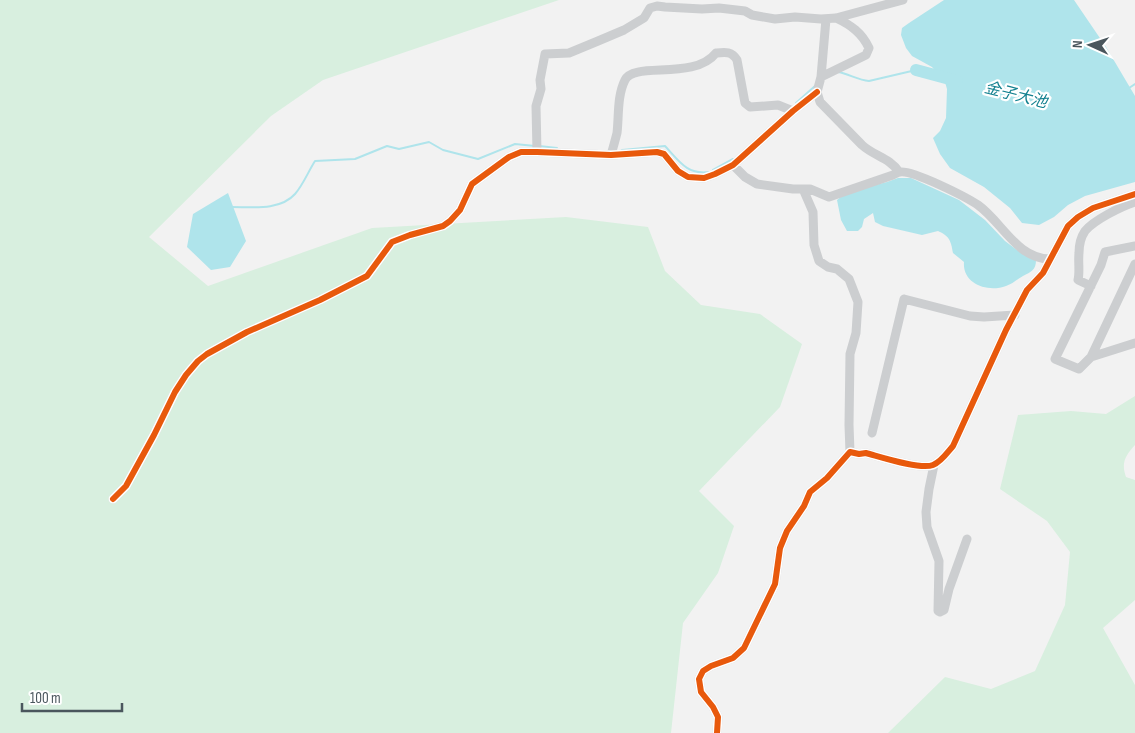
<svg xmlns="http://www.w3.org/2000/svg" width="1135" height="733" font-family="'Sofia Sans Condensed','Noto Sans JP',sans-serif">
<rect width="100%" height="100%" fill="#f2f2f2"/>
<path fill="#d8efdf" d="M 0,0 L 559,0 L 323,80 L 271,116 L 149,237 L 208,286 L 372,228 L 566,217 L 648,227 L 665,271 L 701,305 L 760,314 L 802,344 L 780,407 L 699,491 L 734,526 L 718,573 L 683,623 L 671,733 L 0,733 Z
M 1135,396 L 1135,445 C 1125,456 1121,463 1126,477 L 1135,480 L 1135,600 L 1103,628 L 1135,685 L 1135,733 L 888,733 L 945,677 L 991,689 L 1035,671 L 1065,605 L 1070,552 L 1047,521 L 1000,489 L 1018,415 L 1071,411 L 1106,414 Z"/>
<path fill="#afe4eb" d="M 944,0 L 1074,0 L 1106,47 L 1135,96 L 1135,182 L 1085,196 L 1068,205 L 1054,217 L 1039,225 L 1022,223 L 1010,208 L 984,187 L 950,168 L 940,154 L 933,138 L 940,131 L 946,118 L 947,89 L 945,82 L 932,67 L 912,56 L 906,48 L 901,35 L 902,28 L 909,23 Z
M 898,178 L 911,178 L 959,200 L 985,220 L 1005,241 L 1017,250 L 1036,260 C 1036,270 1031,272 1023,276 C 1017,279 1013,284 1006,286 C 988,293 962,284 964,262 L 953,253 C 951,240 949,236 938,231 L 922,235 L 883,226 L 875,222 L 873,213 L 864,219 L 862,227 L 858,231 L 847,231 L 841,220 L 837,200 L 847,192 L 887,182 Z
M 228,193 L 246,241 L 230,267 L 211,270 L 187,247 L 193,214 Z"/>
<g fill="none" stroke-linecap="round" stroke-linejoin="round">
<path stroke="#afe4eb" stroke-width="2" d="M 838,72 C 849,74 858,80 869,81 L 916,70
M 1129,88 L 1135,84
M 796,103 L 815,86
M 539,146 L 557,148
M 622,150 L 665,146 C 679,161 687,175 709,172
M 713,170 L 733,159
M 232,207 C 251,207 280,211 295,194 C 303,185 308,172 315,161 L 355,159 L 387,146 L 399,149 L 429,142 L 443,150 L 478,159 L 515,144 L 535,146"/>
<path stroke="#afe4eb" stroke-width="12" d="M 916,70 L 957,81"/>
<path stroke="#ccced0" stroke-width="9" d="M 826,19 L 821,77 L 817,92 L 820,102 L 862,145 C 874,156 890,158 899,172
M 821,77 L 866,55 L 869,48 C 862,33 851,25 836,18
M 537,152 L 536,106 L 541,89 L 540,80 L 545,54 L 569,53 L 598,41 L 624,30 L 644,18 L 650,8 L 657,6 L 665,7 L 702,9 L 719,8 L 745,11 L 752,15 L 775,19 L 795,17 L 821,19 L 836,18 L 903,0
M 611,155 C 613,148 615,141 617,133 C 619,116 617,96 625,80 C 634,61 694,81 716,53 C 725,52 732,51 737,60 L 745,103 L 750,107 L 778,105 L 793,111
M 733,165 L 745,177 L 757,184 L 793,189 L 810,189 L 829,197 L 893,175 C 895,174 898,172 900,172 C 913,170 966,197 978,205 C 1002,222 1017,259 1050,259
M 803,189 L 813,212 L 814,245 L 819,261 L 828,267 L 837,269 L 849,279 L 858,302 L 856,333 L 850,354 L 849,425 L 850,452
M 1135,246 L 1105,252 L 1101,265 L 1055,359 L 1079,369 L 1091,357 L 1135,343
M 1091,286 L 1078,280 C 1080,272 1078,262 1079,253 C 1079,246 1081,237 1085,231 C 1094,220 1122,206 1135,202
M 1091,357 L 1135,264
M 872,433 L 904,299 L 970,316 L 984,317 L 1015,315
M 934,465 L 929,489 L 926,512 L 927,527 L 939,561 L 938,611 L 940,612 L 944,610 L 949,589 L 967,539
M 113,499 L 126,486 L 154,435 L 175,392 L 186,375 L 198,361 L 207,354 L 247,332 L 320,300 L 367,276 L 392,242 L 410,235 L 443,226 L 450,221 L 460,210 L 472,184 L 509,157 L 521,152 L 537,152 L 611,155 L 657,152 L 664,154 L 678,171 L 688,177 L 704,178 L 715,174 L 733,165 L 793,111 L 817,92
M 717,733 L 718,717 L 713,707 L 701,692 L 699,679 L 703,671 L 711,666 L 733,658 L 744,648 L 775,584 L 780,548 L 787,531 L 804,506 L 810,492 L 827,478 L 850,452 L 859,454 L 866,453 C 881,457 920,470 933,465 C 941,462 947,453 953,446 L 1006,330 L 1027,290 L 1043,273 L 1068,226 L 1078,217 L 1093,208 L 1135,194"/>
<defs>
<path id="cycleway" d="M 113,499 L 126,486 L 154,435 L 175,392 L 186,375 L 198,361 L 207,354 L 247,332 L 320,300 L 367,276 L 392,242 L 410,235 L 443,226 L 450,221 L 460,210 L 472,184 L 509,157 L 521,152 L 537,152 L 611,155 L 657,152 L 664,154 L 678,171 L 688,177 L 704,178 L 715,174 L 733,165 L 793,111 L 817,92
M 717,733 L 718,717 L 713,707 L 701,692 L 699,679 L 703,671 L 711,666 L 733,658 L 744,648 L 775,584 L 780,548 L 787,531 L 804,506 L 810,492 L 827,478 L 850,452 L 859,454 L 866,453 C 881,457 920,470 933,465 C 941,462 947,453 953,446 L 1006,330 L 1027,290 L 1043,273 L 1068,226 L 1078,217 L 1093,208 L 1135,194"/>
</defs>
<use href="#cycleway" stroke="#fff" stroke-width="9"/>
<use href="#cycleway" stroke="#e8590c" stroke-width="6"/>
</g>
<g text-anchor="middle" stroke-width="4.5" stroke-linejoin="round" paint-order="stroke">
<g font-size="16" font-style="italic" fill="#148190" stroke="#fff">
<text transform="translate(1016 94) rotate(14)" y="6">金子大池</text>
</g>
</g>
<g transform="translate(1090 45) rotate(273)" stroke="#ffffff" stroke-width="4" paint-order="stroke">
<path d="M0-4L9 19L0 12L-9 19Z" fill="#4a565d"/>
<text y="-8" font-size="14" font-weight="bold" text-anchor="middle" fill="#4a565d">N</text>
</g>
<path d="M22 703v8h100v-8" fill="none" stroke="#4a565d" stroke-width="2.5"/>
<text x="30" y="703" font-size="15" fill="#4a565d" stroke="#ffffff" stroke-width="4" paint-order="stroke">100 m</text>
</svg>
